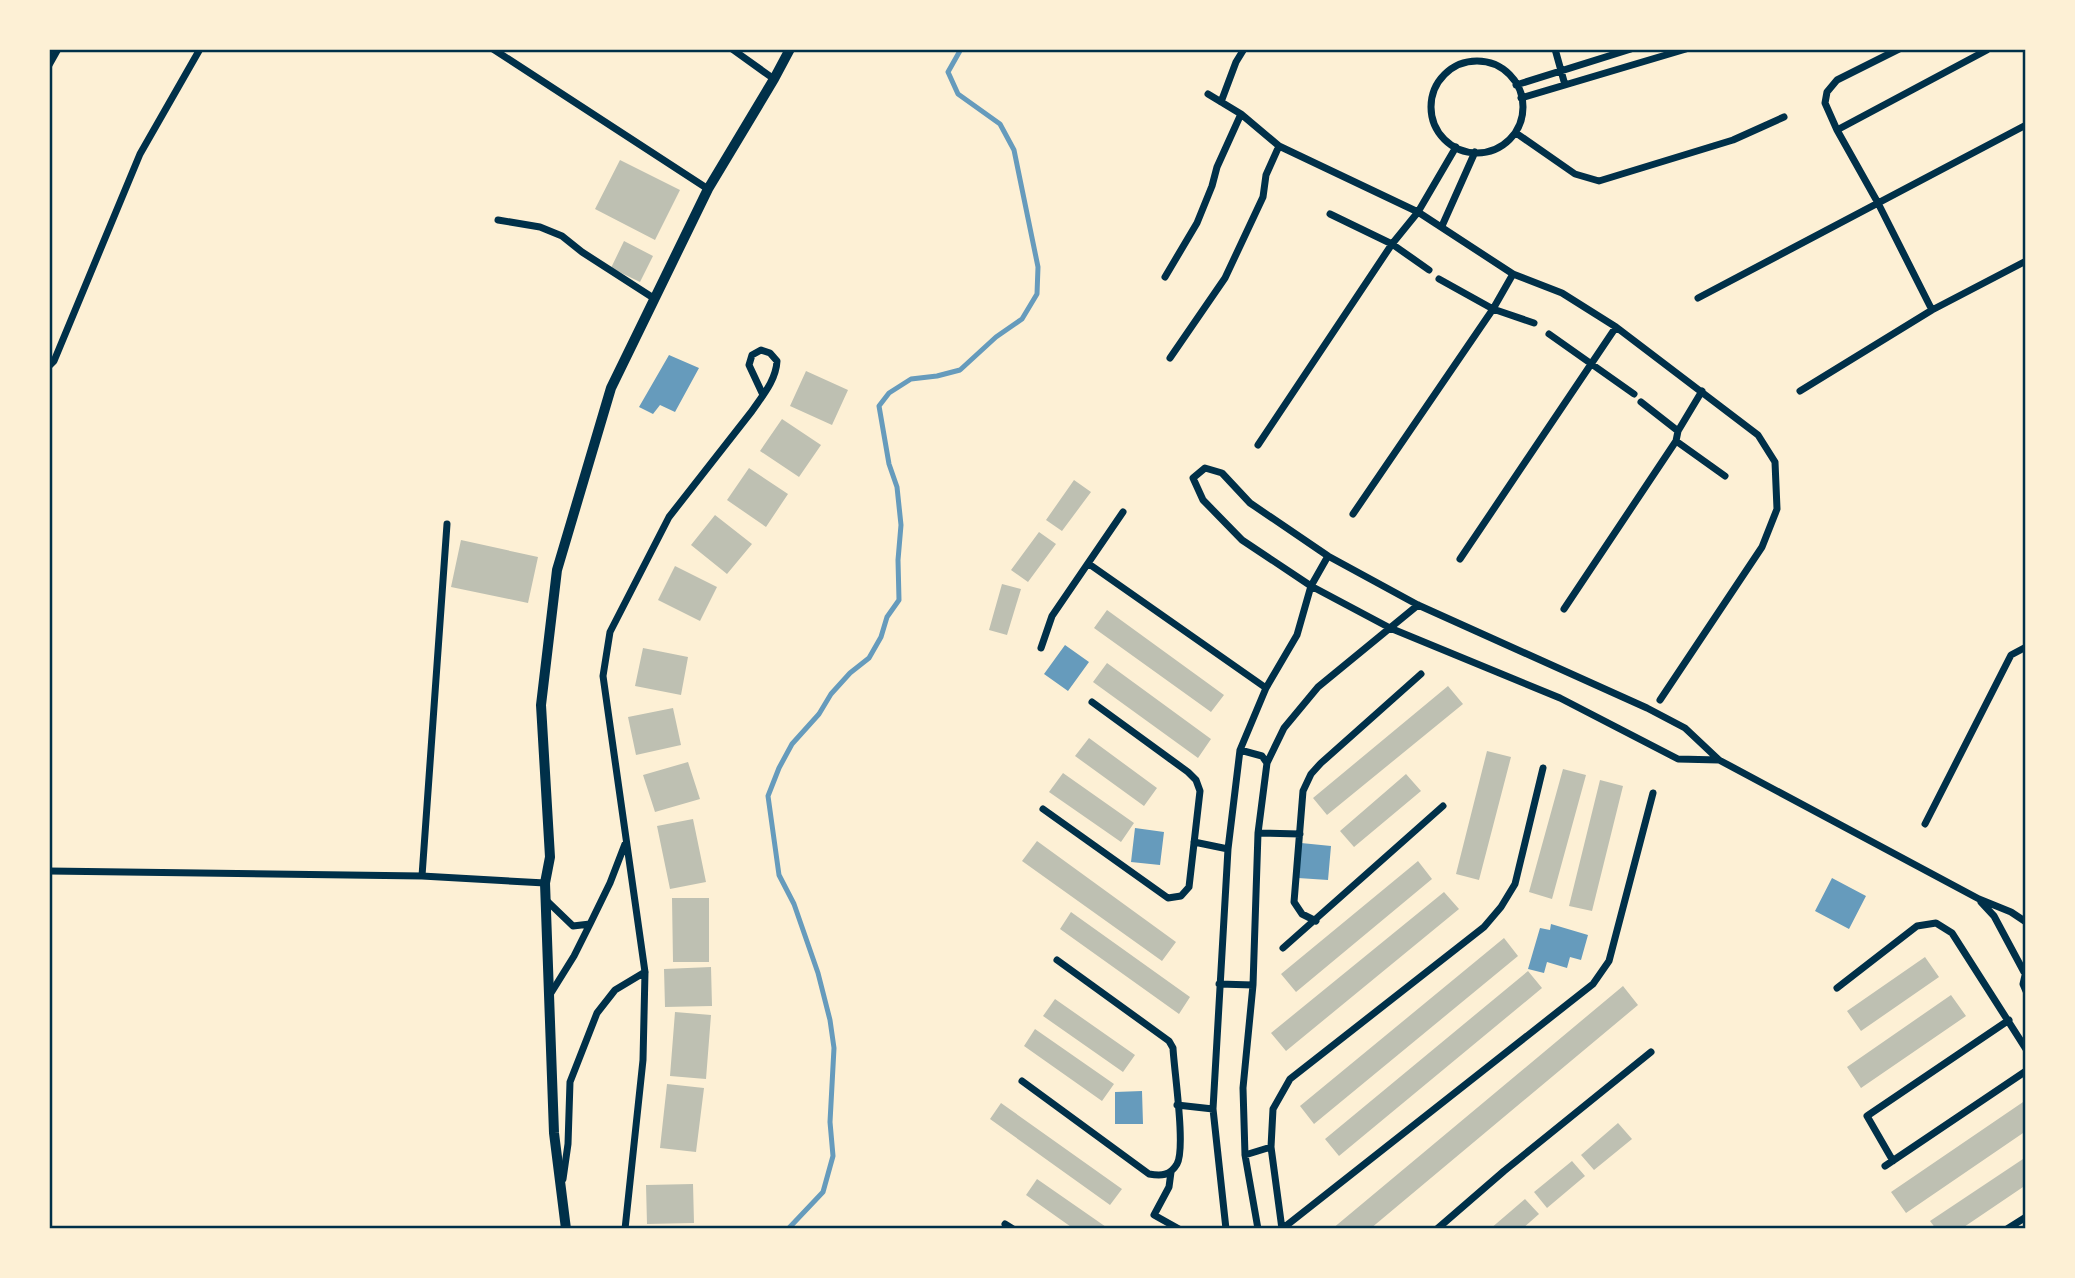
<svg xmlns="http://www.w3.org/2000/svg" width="2075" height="1278" font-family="'PT Serif',serif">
<rect width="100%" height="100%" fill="#fdf0d5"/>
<path fill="#669bbc" d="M 669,355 L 699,368 L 675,412 L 660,405 L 653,414 L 639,407 Z
M 1065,645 L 1089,662 L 1068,691 L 1044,674 Z
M 1135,828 L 1164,832 L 1160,865 L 1131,862 Z
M 1301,843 L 1331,846 L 1328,880 L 1298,878 Z
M 1832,878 L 1866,896 L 1849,929 L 1815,911 Z
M 1551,924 L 1588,935 L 1581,960 L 1570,957 L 1567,968 L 1547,962 L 1544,973 L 1528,969 L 1540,928 L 1550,930 Z
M 1142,1091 L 1143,1124 L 1115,1124 L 1115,1092 Z"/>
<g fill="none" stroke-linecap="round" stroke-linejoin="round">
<path stroke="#669bbc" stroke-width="5" d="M 788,1229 L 823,1192 L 833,1156 L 830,1122 L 834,1048 L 830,1020 L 818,973 L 794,904 L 779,875 L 768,796 L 779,768 L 792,744 L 819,714 L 831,694 L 850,673 L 869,658 L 881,637 L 887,617 L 899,600 L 898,560 L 901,525 L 897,487 L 889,464 L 879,406 L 889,393 L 911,379 L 937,376 L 960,370 L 996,337 L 1022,319 L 1037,294 L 1038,267 L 1014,150 L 1000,124 L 958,94 L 948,72 L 961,49"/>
</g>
<path fill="#bec0b2" d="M 620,160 L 680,190 L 655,240 L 595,209 Z
M 624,241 L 653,256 L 640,282 L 611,268 Z
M 806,371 L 848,390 L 832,425 L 790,406 Z
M 782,419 L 821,445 L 799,477 L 760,451 Z
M 749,468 L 788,494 L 766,527 L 727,500 Z
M 1074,480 L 1091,492 L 1062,531 L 1046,520 Z
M 715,515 L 752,544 L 727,574 L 691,545 Z
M 1039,532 L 1056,544 L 1028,582 L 1011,570 Z
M 461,540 L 538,557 L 528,603 L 451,587 Z
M 675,566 L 717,587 L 700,621 L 658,600 Z
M 1002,584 L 1021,589 L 1007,635 L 989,630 Z
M 1107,610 L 1224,695 L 1211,712 L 1094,628 Z
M 643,648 L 688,657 L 681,695 L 635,686 Z
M 1107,663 L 1211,739 L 1198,758 L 1093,682 Z
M 1448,686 L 1463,704 L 1327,815 L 1313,798 Z
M 673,708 L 681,745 L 636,755 L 628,717 Z
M 1089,738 L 1157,788 L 1144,806 L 1075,756 Z
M 1487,751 L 1511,757 L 1479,880 L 1456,874 Z
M 688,762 L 700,799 L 655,812 L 643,775 Z
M 1563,769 L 1586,775 L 1552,899 L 1529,892 Z
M 1063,773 L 1134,823 L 1121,842 L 1049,792 Z
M 1406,774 L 1421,791 L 1354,847 L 1340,831 Z
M 1600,780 L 1623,786 L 1592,911 L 1569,906 Z
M 693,819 L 706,882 L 670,889 L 657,826 Z
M 1037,841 L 1176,942 L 1162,961 L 1022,861 Z
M 1418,861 L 1432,879 L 1296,992 L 1281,974 Z
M 1444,892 L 1459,909 L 1286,1051 L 1271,1033 Z
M 672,898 L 709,898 L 709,962 L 673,962 Z
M 1071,912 L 1190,997 L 1179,1014 L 1060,929 Z
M 1504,938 L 1518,956 L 1314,1124 L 1300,1106 Z
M 1925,957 L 1939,977 L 1861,1031 L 1847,1011 Z
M 711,967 L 712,1006 L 665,1007 L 664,969 Z
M 1528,971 L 1542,988 L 1339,1156 L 1325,1139 Z
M 1623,986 L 1638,1005 L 1370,1229 L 1332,1229 Z
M 1951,995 L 1966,1016 L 1861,1088 L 1847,1067 Z
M 1055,999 L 1135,1055 L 1123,1072 L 1043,1016 Z
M 675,1012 L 711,1015 L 706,1079 L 670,1076 Z
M 1035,1029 L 1114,1084 L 1102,1101 L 1024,1046 Z
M 667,1084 L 704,1088 L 696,1152 L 660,1148 Z
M 2026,1100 L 2026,1131 L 1906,1213 L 1891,1192 Z
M 1001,1103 L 1122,1189 L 1110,1205 L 990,1119 Z
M 1618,1123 L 1632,1139 L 1594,1170 L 1581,1155 Z
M 2026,1157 L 2026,1185 L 1961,1229 L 1936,1229 L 1930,1221 Z
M 1572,1161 L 1585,1176 L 1547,1208 L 1534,1192 Z
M 1037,1179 L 1109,1229 L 1074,1229 L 1026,1195 Z
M 693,1184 L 694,1223 L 647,1224 L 646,1185 Z
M 1525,1199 L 1539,1214 L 1522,1229 L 1490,1229 Z"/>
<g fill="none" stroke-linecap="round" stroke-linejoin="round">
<path stroke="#003049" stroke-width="7" d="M 493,49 L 708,189
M 732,49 L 774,79
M 1555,49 L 1565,85
M 1899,49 L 1837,80 L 1827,92 L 1825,103 L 1837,130 L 1878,203 L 1932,310
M1431 107a46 46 0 1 1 92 0a46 46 0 1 1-92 0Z
M 49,65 L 58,49
M 1516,85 L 1631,49
M 1208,94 L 1241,114 L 1279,146 L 1418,212 L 1513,274 L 1562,293 L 1616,327 L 1758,435 L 1775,462 L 1777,509 L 1762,547 L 1660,700
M 1521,98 L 1686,49
M 1221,102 L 1236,62 L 1244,49
M 1837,130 L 1987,50
M 1516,133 L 1575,174 L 1599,181 L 1733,140 L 1784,117
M 1330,214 L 1392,244 L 1429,270
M 498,220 L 540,227 L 562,236 L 582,252 L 655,299
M 1442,226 L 1475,152
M 1165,277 L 1197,223 L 1212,186 L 1217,167 L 1241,114
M 1439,279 L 1493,309 L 1534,323
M 1698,298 L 2026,125
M 1549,334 L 1634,394
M 1170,358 L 1225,278 L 1263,197 L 1266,175 L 1279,146
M 49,366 L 54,361 L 140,154 L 200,49
M 1800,391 L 1932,310 L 2026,261
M 1641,402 L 1678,431
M 1676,441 L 1725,476
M 1258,445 L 1392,244 L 1418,212 L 1456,147
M 1353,514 L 1493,309 L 1513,274
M 1460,559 L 1616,327
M 1089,564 L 1266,688
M 1564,609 L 1676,441 L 1678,431 L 1702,391
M 1041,648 L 1052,616 L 1123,512
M 1240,750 L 1262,756 L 1267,763
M 1719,760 L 1678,759 L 1560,698 L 1390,628 L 1311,586 L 1242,540 L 1203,500 L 1193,478 L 1205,468 L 1222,473 L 1250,503 L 1328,556 L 1418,605 L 1647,708 L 1685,728 L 1719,760 L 1979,899 L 2011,912 L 2026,922
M 1043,809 L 1168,898 L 1181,896 L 1189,887 L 1200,791 L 1196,780 L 1188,772 L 1092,702
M 1925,824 L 2011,655 L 2026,647
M 1258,833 L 1300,834
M 1194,842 L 1228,849
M 49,871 L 422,876 L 545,883
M 422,876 L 447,524
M 546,900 L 573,926 L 590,924 L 610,883 L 625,844
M 1981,902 L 1994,916 L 2024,972
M 1316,921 L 1302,914 L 1294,902 L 1303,791 L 1311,774 L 1321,763 L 1421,674
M 1283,948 L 1443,806
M 2026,971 L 2023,984 L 2026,991
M 1219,984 L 1253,985
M 1837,988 L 1917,926 L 1936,923 L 1952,933 L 2026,1049
M 551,993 L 574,956 L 590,924
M 1022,1081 L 1149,1174 C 1161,1176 1170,1176 1177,1164 C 1186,1148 1174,1070 1173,1048 L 1169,1041 L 1057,960
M 1177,1105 L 1213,1109
M 1245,1155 L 1271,1147
M 1893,1161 L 1867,1116 L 2009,1020
M 1885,1166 L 2026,1071
M 1171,1172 L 1169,1187 L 1154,1215 L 1179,1229
M 563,1179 L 568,1144 L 570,1082 L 597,1013 L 615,990 L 645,972
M 1005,1224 L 1013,1229
M 625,1229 L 643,1060 L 645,972 L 603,676 L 610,632 L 669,517 L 752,411 C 763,395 776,380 777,361 L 770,353 L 761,350 L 752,355 L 749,365 L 763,395
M 1226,1229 L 1213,1109 L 1228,849 L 1240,750 L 1266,688 L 1297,635 L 1311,586 L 1328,556
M 1258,1229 L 1245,1155 L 1243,1088 L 1253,985 L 1258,833 L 1267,763 L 1284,728 L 1318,687 L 1418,605
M 1282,1229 L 1593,984 L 1609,961 L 1653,793
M 1282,1229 L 1271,1147 L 1273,1109 L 1290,1079 L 1484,927 L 1501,907 L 1515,884 L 1543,768
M 1437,1229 L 1504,1171 L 1651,1052
M 2007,1229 L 2026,1217"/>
<path stroke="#003049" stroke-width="10" d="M 566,1229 L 554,1133 L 545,883 L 550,857 L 541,705 L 557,570 L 611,388 L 708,189 L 774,79 L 790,49"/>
</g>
<rect width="2075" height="1278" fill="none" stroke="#fdf0d5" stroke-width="102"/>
<rect x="51" y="51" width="1973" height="1176" fill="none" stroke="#003049" stroke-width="2.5"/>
</svg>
